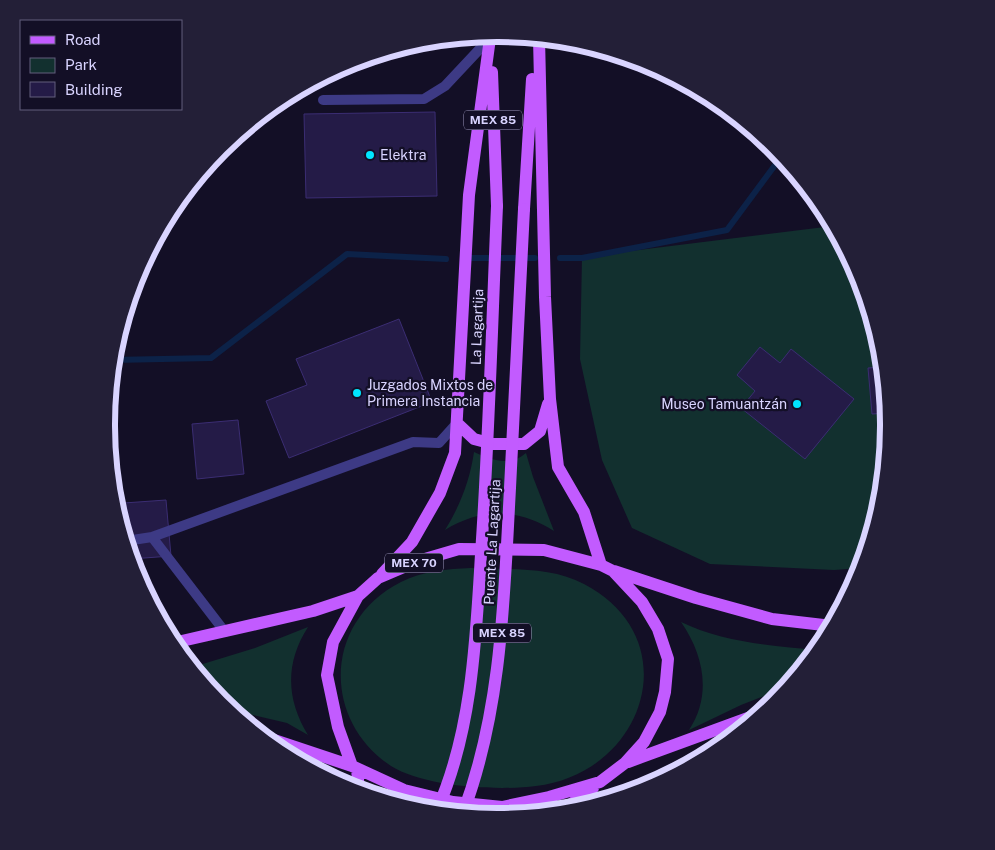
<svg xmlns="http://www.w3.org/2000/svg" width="995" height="850" font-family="'Public Sans',sans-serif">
<rect width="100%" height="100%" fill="#130f26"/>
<path fill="#12302f" d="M 833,226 L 859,276 L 881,349 L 889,425 L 881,502 L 861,568 L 834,570 L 710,564 L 632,528 L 602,460 L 580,359 L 582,257 Z
M 474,452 C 492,460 510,467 526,453 L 533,477 L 554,531 C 518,508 481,508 445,530 C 460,506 470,480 474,452 Z
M 471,568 C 507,570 551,566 584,584 C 689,639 645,773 536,786 C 498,791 424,787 391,766 C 321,719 324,621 401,582 C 423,571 447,569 471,568 Z
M 681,622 C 722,642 772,646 817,650 L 785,688 L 741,705 L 689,730 C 712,695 704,655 681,622 Z
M 308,627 C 285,663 286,699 308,735 L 287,723 L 231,710 L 221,701 L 193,667 L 255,648 Z"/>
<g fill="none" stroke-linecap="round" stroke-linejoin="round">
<path stroke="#0c2248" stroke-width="6" d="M 471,258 L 535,258
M 560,258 L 582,258 L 727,230 L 781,157
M 113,360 L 211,358 L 347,254 L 446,259"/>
</g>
<path fill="#241b47" stroke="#3b2d73" d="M 435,112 L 437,196 L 306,198 L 304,114 Z
M 399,319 L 432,402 L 289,458 L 266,401 L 307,385 L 296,359 Z
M 760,347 L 780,363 L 791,349 L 854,399 L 805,459 L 741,408 L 755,391 L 737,375 Z
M 883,367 L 888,413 L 872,414 L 868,368 Z
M 238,420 L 244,474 L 197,479 L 192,424 Z
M 166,500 L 171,556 L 131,559 L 124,503 Z"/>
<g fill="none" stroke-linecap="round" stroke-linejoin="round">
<path stroke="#3d3a85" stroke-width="10" d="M 323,100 L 424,99 L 445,86 L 490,38
M 152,537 L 225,632
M 126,541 L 152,537 L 413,442 L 439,443 L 457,423"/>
<path stroke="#c25bff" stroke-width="12" d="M 539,38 L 545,297 L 550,399 L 558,467 L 584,512 L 601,565
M 492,72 L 497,206
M 524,209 L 532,79
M 457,423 L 474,439 L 493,444 L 524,444 L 540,431 L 548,404
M 614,571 L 696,598 L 772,619 L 832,626
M 382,574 L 412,542 L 440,493 L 455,453 L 469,195 L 490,38
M 173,643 L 313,611 L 358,596
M 262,736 L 352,766 L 404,790 L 453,802 L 502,807 L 549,797 L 600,782 L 625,763 L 644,742 L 660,712 L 665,692 L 668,659 L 658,629 L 642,602 L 613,571 L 601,565 L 544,550 L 459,549 L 418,561 L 378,578 L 358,596 L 333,642 L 327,675 L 338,727 L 352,766
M 628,762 L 759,714
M 357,769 L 359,790
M 563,810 L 593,788"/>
<path stroke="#c25bff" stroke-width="12" d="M 437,810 C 472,732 476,639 481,554 C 489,438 492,322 497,206
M 463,813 C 502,709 504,598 510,488 C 514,395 519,302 524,209"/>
</g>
<g fill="#00e5ff" stroke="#130f26" stroke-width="2">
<circle cx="370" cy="155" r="5"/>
<circle cx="357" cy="393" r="5"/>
<circle cx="797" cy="404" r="5"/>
</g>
<g text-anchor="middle" stroke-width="4.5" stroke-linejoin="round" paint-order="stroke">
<g fill="#130f26" stroke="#9e99be" stroke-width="1">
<rect x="464" y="110.5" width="58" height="19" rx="4"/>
<rect x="385" y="553.5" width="58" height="19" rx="4"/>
<rect x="473" y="623.5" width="58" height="19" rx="4"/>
</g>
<g font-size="12" font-weight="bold" fill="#d9d4ff">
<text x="493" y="124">MEX 85</text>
<text x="414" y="567">MEX 70</text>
<text x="502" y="637">MEX 85</text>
</g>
<g font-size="14" fill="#d9d4ff" stroke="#130f26" text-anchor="start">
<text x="380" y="160">Elektra</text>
<text x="367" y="390">Juzgados Mixtos de<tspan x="367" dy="16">Primera Instancia</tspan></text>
<text x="787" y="409" text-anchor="end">Museo Tamuantzán</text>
</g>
<g font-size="14" fill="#d9d4ff" stroke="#130f26">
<text transform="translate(477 327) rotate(-88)" y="5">La Lagartija</text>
<text transform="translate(492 542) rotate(-87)" y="5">Puente La Lagartija</text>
</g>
</g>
<path d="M0 0H995V850H0ZM497 42H498A382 382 0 0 1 880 424V426A382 382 0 0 1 498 808H497A382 382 0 0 1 115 426V424A382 382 0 0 1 497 42Z" fill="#231f37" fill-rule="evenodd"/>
<path fill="none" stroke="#d9d4ff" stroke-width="6" d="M497 42H498A382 382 0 0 1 880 424V426A382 382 0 0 1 498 808H497A382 382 0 0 1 115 426V424A382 382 0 0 1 497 42Z"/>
<rect x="20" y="20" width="162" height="90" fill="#130f26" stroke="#625e7d"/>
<rect x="30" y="36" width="25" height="8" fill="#c25bff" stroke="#625e7d"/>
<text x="65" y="45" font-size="15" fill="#d9d4ff">Road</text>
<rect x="30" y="58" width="25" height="15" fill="#12302f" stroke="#625e7d"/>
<text x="65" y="70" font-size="15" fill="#d9d4ff">Park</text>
<rect x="30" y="82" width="25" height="15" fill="#241b47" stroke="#625e7d"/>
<text x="65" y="95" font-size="15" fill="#d9d4ff">Building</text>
</svg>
